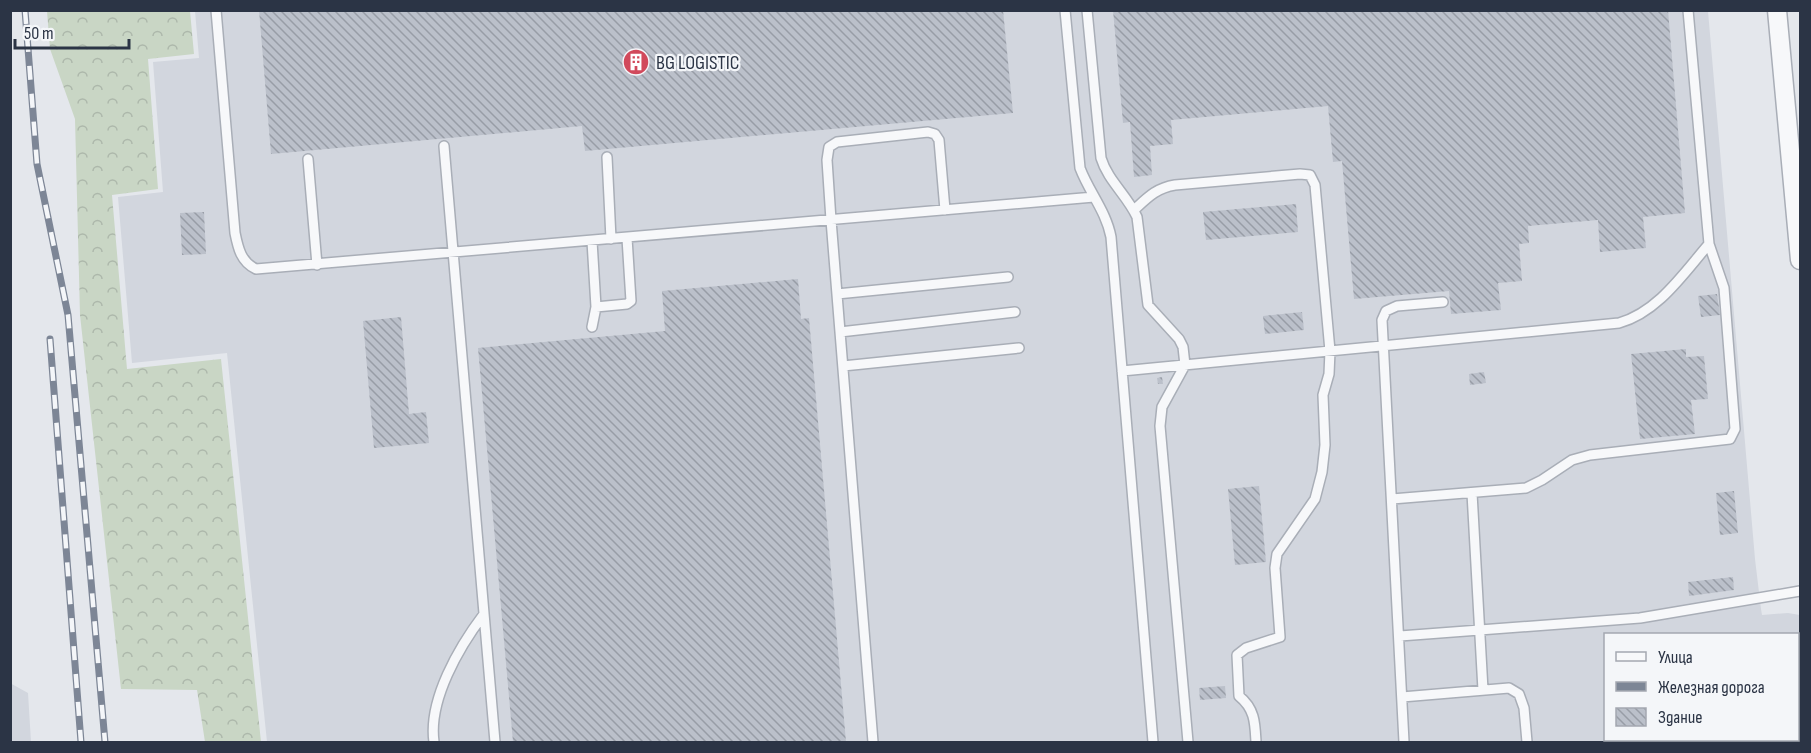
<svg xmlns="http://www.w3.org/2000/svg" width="1811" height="753" font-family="'Sofia Sans Condensed',sans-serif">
<defs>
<pattern id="forest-crowns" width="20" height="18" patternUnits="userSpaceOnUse" patternTransform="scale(1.5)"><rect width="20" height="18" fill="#c9d6c5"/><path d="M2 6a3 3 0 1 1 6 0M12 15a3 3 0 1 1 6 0" fill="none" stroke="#adb8ab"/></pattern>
<pattern id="building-back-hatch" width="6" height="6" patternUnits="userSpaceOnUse" patternTransform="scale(1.5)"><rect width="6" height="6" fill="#bbc0ca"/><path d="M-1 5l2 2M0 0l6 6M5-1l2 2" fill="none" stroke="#989da6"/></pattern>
</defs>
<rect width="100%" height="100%" fill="#e4e7ec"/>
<path fill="#d2d6de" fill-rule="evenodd" d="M 195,11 L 1708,11 L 1755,559 L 1761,609 L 1762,615 L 1788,613 L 1800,615 L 1800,742 L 267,742 L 227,353 L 132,363 L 118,197 L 163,192 L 153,62 L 199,58 ZM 1606,634 L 1798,634 L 1798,740 L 1606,740 Z
M 10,683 L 28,693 L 31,742 L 11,742 Z"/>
<path fill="url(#forest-crowns)" d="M 47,11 L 190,11 L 194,54 L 148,59 L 158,189 L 112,195 L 127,369 L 221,359 L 261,742 L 205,742 L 197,690 L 121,689 L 80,315 L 75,119 L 50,49 Z"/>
<path fill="url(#building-back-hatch)" d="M 259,10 L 1003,10 L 1013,113 L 585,151 L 582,126 L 271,154 Z
M 1113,10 L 1668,10 L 1685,213 L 1643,217 L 1646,248 L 1600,252 L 1598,220 L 1528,226 L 1529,243 L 1519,244 L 1522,281 L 1498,283 L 1501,310 L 1451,314 L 1449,291 L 1354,299 L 1342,161 L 1333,162 L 1328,106 L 1171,120 L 1173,144 L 1150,146 L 1152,175 L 1134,177 L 1130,122 L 1123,123 Z
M 1296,204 L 1298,232 L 1206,240 L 1203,212 Z
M 204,212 L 206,254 L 182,255 L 180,213 Z
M 798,279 L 801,319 L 809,318 L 846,742 L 513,742 L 478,348 L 665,331 L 662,291 Z
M 1717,294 L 1720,315 L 1701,317 L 1698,296 Z
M 1302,312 L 1304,330 L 1265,334 L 1263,316 Z
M 401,317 L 409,414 L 426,412 L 429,443 L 374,448 L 363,321 Z
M 1686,349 L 1686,357 L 1704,356 L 1708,399 L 1691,400 L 1695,434 L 1640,439 L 1631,354 Z
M 1484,372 L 1486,383 L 1470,385 L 1469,374 Z
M 1162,377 L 1163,384 L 1158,384 L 1157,378 Z
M 1259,486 L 1266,562 L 1235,565 L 1228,489 Z
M 1734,491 L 1738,533 L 1720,535 L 1716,493 Z
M 1733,577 L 1734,590 L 1689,596 L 1688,582 Z
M 1225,686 L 1226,698 L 1200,700 L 1199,688 Z"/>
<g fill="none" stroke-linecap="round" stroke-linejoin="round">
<defs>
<path id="lane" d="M 216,10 L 235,233 C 238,248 241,262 256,269 L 1094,197
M 1065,10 L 1080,168 C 1089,192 1106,211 1111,237 L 1153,742
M 1087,10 L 1101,158 C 1108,181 1127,195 1137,217 L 1148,305 L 1179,339 L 1183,347 L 1185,365 L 1162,407 L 1160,426 L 1188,742
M 444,146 L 495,742
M 607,157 L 611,239
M 308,159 L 317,265
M 1134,210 C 1147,198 1156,188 1175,185 L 1300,174 L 1310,175 L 1315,185 L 1330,351 L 1329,374 L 1323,395 L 1325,445 L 1322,472 L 1315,499 L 1277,554 L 1275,568 L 1280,637 L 1246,648 L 1237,655 L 1239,696 C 1255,709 1255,723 1256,742
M 592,241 L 596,307 L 627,304 L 631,301 L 627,238
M 837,294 L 1008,277
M 592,327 L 596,307
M 840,332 L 1015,312
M 843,366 L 1019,348
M 1122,371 L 1619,323 C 1658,312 1683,274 1709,244 L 1688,10
M 1472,493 L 1483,690
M 1392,499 L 1526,488 L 1542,480 L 1572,460 L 1590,455 L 1730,439 L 1735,429 L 1724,288 L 1709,244
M 1400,636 L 1640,618 L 1800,591
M 1402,697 L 1509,688 L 1519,694 L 1524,708 L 1527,742
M 434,742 C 428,700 459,647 484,614
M 873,742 L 831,220 L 827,160 L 829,147 L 837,142 L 928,132 L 935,134 L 939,140 L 945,210
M 1404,742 L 1382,320 L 1386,311 L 1397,306 L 1443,302"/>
<path id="street" d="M 1777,10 L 1800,260"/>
</defs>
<use href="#lane" stroke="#a9aeb7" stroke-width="12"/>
<use href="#street" stroke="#a9aeb7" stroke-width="21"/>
<use href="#lane" stroke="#f7f8fa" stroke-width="9"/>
<use href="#street" stroke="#f7f8fa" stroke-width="18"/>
<defs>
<path id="rail" d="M 25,10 L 37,164 L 68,315 L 105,742
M 50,339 L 81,742"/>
</defs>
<use href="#rail" stroke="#7d8696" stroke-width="7"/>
<use href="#rail" stroke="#f4f6f9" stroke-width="4.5" stroke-dasharray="14" stroke-linecap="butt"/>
</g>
<defs>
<symbol id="building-disc" viewBox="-11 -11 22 22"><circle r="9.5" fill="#d1495b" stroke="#f4f6f9"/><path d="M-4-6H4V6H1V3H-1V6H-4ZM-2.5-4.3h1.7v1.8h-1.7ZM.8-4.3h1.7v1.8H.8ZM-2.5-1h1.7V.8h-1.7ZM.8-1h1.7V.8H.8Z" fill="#fff"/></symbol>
</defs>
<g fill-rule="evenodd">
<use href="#building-disc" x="621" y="47" width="30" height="30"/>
</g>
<g text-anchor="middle" stroke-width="4.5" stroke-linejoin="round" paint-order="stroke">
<g font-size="20" fill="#2b3445" stroke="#f4f6f9" text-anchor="start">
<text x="656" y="69">BG LOGISTIC</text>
</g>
</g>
<rect width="1811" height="753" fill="none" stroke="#2b3445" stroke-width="24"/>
<rect x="1604" y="633" width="195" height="108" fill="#f4f6f9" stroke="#a4a8b1" stroke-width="1.5"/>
<rect x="1616" y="652" width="30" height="9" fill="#f7f8fa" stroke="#a4a8b1" stroke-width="1.5"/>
<text x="1658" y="663" font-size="18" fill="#2b3445">Улица</text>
<rect x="1616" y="682" width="30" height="9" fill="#7d8696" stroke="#a4a8b1" stroke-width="1.5"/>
<text x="1658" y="693" font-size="18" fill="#2b3445">Железная дорога</text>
<rect x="1616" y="708" width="30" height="18" fill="url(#building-back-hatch)" stroke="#a4a8b1" stroke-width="1.5"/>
<text x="1658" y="723" font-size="18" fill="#2b3445">Здание</text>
<path d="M15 39v9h114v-9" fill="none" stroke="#2b3445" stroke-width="3"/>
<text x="24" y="39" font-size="18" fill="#2b3445" stroke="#f4f6f9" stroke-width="4.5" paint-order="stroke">50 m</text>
</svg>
